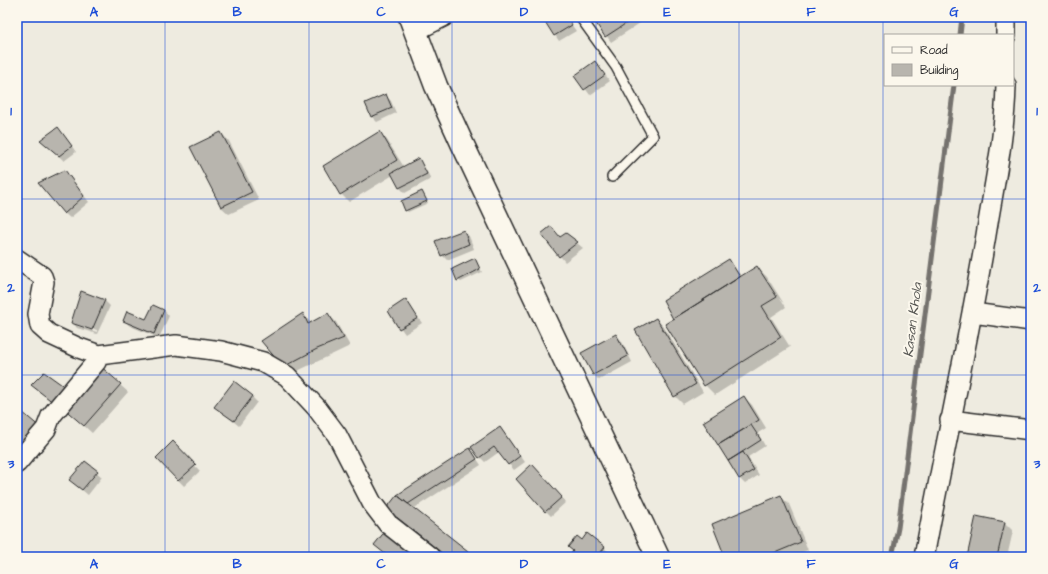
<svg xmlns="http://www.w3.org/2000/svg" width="1048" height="574" font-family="'Architects Daughter',sans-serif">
<rect width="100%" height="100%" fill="#eeebe0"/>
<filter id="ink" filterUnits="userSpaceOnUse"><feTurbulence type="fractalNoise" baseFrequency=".025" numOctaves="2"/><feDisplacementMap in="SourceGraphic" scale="8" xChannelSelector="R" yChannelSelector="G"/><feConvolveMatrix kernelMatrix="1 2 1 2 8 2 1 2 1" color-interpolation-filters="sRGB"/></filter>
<g filter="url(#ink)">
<path fill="#0003" fill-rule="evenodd" d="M 543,17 L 566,17 L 576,31 L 559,41 Z
M 593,17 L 641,17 L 643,21 L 611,42 Z
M 681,17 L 695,17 L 686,22 Z
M 595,62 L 610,81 L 590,95 L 576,76 Z
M 386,96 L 391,101 L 396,113 L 377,122 L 372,117 Z
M 379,132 L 387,140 L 404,167 L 418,160 L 423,165 L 431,179 L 405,193 L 400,188 L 393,175 L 349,202 L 341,194 L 324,166 Z
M 221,133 L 229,141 L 259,200 L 229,214 L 221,207 Z
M 63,134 L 76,152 L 64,161 L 47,145 Z
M 65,171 L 89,202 L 70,218 L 64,213 Z
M 422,192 L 428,203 L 408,212 L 406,210 Z
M 463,231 L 469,236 L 474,249 L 447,260 L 442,255 Z
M 542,234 L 561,238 L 566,234 L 583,248 L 565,262 Z
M 475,259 L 482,272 L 461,282 L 458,280 Z
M 729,261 L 742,277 L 757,267 L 767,277 L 786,307 L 771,317 L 790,347 L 715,395 L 705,385 Z
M 105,301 L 110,306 L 97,334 L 77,328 L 72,322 ZM 77,324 L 97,330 L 97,332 L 77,326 Z
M 406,301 L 422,323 L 405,334 L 389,312 Z
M 164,310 L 169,316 L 159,338 L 130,326 L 124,321 L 147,321 Z
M 303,314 L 311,323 L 328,314 L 336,322 L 350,346 L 291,374 L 283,366 Z
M 656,319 L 664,327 L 703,392 L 683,404 L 675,396 Z
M 616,335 L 621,340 L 632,362 L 599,380 L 593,374 Z
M 120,385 L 128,392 L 92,433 L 71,414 Z
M 252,397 L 257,402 L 239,426 L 216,407 Z
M 744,397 L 752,405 L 766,428 L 758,433 L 765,446 L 748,457 L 759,475 L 745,484 L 740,479 L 705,422 Z
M 500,428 L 525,462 L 514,470 L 499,452 L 485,462 L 480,457 Z
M 173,443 L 200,471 L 184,486 L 157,458 Z
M 470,449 L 481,465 L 413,509 L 472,557 L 446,557 L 387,509 Z
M 85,462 L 102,477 L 88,495 L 76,485 Z
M 537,471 L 566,502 L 551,516 L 546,511 Z
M 781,497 L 789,504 L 808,550 L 791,557 L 726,557 Z
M 977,517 L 1005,523 L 1013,531 L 1007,557 L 968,557 Z
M 587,534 L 610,553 L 606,557 L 571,557 Z
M 253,554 L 256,557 L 249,557 Z"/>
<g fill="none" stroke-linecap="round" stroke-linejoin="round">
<path stroke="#74726e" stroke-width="5" d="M 960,35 L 962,17
M 892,557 L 898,528 L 954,85"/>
</g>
<path fill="#b8b5ae" stroke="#2b2b2b" d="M 542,17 L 567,17 L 572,25 L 554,36 Z
M 592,17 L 636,17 L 605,37 Z
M 595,61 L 605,75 L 584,90 L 574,76 Z
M 386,94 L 392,108 L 371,117 L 365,103 Z
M 58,127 L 72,146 L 59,156 L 40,140 Z
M 380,131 L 397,160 L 340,195 L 323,166 Z
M 221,132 L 252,192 L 221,207 L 190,147 Z
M 419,158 L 427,174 L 399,188 L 391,173 Z
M 65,170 L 84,196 L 64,214 L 38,183 Z
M 422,191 L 427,201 L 405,211 L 401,201 Z
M 551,226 L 560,237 L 566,233 L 578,242 L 559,257 L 541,234 Z
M 464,230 L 469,244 L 441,256 L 435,241 Z
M 475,258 L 480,269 L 457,281 L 452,269 Z
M 729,259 L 740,277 L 673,319 L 663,300 Z
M 757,266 L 777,297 L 762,306 L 781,337 L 704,386 L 665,324 Z
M 81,291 L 105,300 L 92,330 L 71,323 Z
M 406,299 L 418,318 L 399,329 L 388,311 Z
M 153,305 L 164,310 L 154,334 L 123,321 L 127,311 L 146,319 Z
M 303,313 L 308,324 L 328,313 L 344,338 L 317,349 L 283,367 L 261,341 Z
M 656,318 L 696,384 L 674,397 L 635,330 Z
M 616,334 L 628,356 L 593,375 L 581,353 Z
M 99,365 L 121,384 L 84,426 L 62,407 Z
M 44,372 L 65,387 L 54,403 L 31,385 Z
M 234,381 L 253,396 L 234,421 L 214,407 Z
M 744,396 L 759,420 L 718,445 L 703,422 Z
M 22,412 L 41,428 L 22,450 L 17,445 L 17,418 Z
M 751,425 L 761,440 L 728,461 L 718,445 Z
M 500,427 L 520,456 L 508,465 L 494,447 L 479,458 L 471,447 Z
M 173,441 L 196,465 L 178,481 L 156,458 Z
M 470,448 L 477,459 L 408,504 L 397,495 Z
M 743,452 L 754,470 L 739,479 L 728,461 Z
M 85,461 L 98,471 L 82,490 L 69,480 Z
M 532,464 L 562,497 L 545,512 L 516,479 Z
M 397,495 L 468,551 L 463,557 L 447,557 L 386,509 Z
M 781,495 L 801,542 L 765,557 L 725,557 L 712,524 Z
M 976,516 L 1005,522 L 997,557 L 967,557 Z
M 386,530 L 421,557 L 389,557 L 374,545 Z
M 587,533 L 605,547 L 597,557 L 569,557 L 573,551 L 568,547 L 577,536 L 582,540 Z"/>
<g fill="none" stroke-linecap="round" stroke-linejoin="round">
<defs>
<path id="service" d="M 580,17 L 616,67 L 653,136 L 612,177"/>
<path id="minor" d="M 415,31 L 443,17
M 1006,35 L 1006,17
M 17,259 L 42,276 L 44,282 L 38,314 L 40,326 L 49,334 L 79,348 L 99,355 L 176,345 L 221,351 L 263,362 L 287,376 L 316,407 L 337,435 L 372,503 L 388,524 L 430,557
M 973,313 L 1031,321
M 950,420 L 1031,430
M 17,463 L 46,429 L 51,416 L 96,362 L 99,355
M 924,557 C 944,450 968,343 986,235 C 994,185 1005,136 1006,85"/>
<path id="secondary" d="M 410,17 L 436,86 L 462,143 L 658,557"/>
</defs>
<use href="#service" stroke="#2b2b2b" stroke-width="12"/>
<use href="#minor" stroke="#2b2b2b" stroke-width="22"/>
<use href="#secondary" stroke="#2b2b2b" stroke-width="25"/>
<use href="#service" stroke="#fbf7ec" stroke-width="9"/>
<use href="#minor" stroke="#fbf7ec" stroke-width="19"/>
<use href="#secondary" stroke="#fbf7ec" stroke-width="22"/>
</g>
</g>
<path fill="none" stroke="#1d4ed8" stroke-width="1" stroke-opacity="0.55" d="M 165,17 L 165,557M 309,17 L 309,557M 452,17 L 452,557M 596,17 L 596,557M 739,17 L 739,557M 883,17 L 883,557M 17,199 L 1031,199M 17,375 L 1031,375"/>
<g text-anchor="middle" stroke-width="4" stroke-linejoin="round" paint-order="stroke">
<g font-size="14" font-style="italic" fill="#555552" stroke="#fbf7ec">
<text transform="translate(912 320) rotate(-83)" y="5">Kasan Khola</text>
</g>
</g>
<rect width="1048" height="574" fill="none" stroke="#fbf7ec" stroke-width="44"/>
<rect x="884" y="34" width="130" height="52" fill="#fbf7ec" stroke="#a8a59f"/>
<rect x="892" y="47" width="20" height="6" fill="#fbf7ec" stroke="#a8a59f"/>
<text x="920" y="54" font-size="12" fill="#2b2b2b">Road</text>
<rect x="892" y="64" width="20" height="12" fill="#b8b5ae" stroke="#a8a59f"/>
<text x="920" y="74" font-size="12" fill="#2b2b2b">Building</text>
<rect x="22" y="22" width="1004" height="530" fill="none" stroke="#1d4ed8" stroke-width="1.5"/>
<g font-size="13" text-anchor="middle" font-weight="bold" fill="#1d4ed8">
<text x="94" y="16">A</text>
<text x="237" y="16">B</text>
<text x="381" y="16">C</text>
<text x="524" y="16">D</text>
<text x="667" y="16">E</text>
<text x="811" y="16">F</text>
<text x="954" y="16">G</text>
<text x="11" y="115">1</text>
<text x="1037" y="115">1</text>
<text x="11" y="292">2</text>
<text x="1037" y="292">2</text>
<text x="11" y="468">3</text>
<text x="1037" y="468">3</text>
<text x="94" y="568">A</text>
<text x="237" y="568">B</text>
<text x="381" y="568">C</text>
<text x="524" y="568">D</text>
<text x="667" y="568">E</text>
<text x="811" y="568">F</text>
<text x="954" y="568">G</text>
</g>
</svg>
